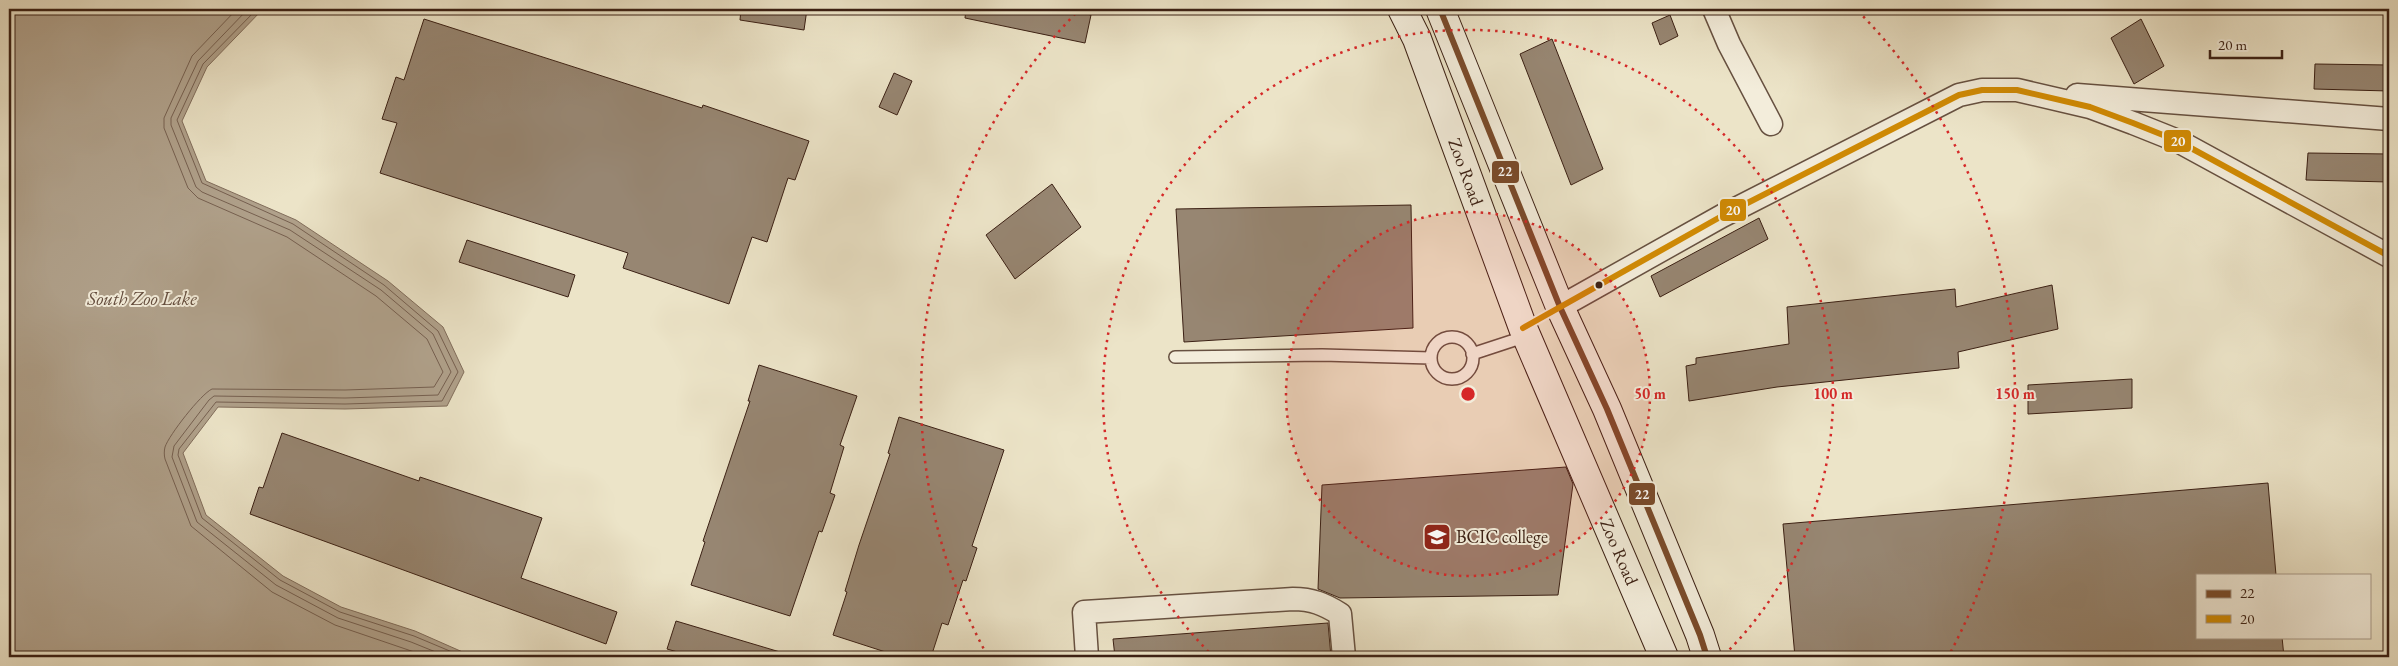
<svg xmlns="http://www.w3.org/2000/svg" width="2398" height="666" font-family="'EB Garamond',serif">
<rect width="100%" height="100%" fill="#ece4c8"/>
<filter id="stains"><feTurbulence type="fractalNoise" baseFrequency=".004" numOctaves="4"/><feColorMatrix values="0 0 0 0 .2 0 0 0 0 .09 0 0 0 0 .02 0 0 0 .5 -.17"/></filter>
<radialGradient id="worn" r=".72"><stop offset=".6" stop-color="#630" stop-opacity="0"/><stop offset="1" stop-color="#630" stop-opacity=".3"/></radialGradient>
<path fill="#b0a18b" stroke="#816d5b" d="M 9,9 L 263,9 L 207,67 L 182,121 L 206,181 L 296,220 L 388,281 L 443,327 L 464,372 L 447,406 L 345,409 L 218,407 L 183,453 L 206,515 L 283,576 L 341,607 L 415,631 L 474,657 L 9,657 Z"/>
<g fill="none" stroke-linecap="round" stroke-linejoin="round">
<path stroke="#766050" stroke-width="1" d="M 237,9 L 192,56 L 164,118 L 164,128 L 188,188 L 198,198 L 287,237 L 376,296 L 427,339 L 443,372 L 434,387 L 345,390 L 212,389 C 201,394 169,435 165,447 C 164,451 164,455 165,459 L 191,526 L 272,592 L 335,625 L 429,657
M 248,9 L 198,61 L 171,118 L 171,125 L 196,187 L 202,192 L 290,230 L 381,290 L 433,334 L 451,372 L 438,395 L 345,398 L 214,396 L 209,400 L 174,446 L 172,457 L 197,522 L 276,585 L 338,618 L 411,642 L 448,657
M 257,9 L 203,64 L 177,120 L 202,183 L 293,224 L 384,285 L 438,331 L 458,372 L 442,401 L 345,404 L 216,402 L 179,449 L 178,455 L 202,518 L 280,580 L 340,612 L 414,636 L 464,657"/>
</g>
<path fill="#978672" stroke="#3b2014" d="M 741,9 L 807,9 L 804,30 L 740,20 Z
M 966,9 L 1072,9 L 1072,11 L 1091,15 L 1085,43 L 965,18 Z
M 1670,15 L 1678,36 L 1660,45 L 1652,23 Z
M 424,19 L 702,108 L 703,105 L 809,141 L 795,180 L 788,178 L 767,242 L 752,237 L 729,304 L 623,268 L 628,253 L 380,173 L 397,123 L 382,119 L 396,77 L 404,80 Z
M 2141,19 L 2164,66 L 2134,84 L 2111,38 Z
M 1552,39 L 1603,169 L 1571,185 L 1520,54 Z
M 2315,64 L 2389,65 L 2389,91 L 2314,89 Z
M 894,73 L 912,81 L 897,115 L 879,107 Z
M 2308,153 L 2389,154 L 2389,182 L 2306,180 Z
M 1052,184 L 1081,227 L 1015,279 L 986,235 Z
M 1411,205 L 1413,328 L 1184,342 L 1176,209 Z
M 1759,218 L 1768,239 L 1660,297 L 1651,276 Z
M 467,240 L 575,275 L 568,297 L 459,262 Z
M 2052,285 L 2058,329 L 1958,352 L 1959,368 L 1777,387 L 1689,401 L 1686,366 L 1696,364 L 1696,358 L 1789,344 L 1787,307 L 1955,289 L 1956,307 Z
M 759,365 L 857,396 L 840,445 L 844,447 L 830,493 L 835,495 L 822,532 L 819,531 L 790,616 L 691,585 L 705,542 L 703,541 L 750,401 L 748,401 Z
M 2132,379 L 2132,408 L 2028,414 L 2028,385 Z
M 899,417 L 1004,450 L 972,546 L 977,548 L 966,581 L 963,580 L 948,625 L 942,623 L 931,657 L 901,657 L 833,635 L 847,592 L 845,591 L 859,545 L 890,454 L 888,453 Z
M 282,433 L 419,481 L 420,477 L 542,518 L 521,578 L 617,612 L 606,644 L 250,514 L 259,487 L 263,488 Z
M 1566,467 L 1573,484 L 1558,595 L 1340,598 L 1318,589 L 1322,485 Z
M 2268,483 L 2276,575 L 2197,575 L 2197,637 L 2282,637 L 2284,657 L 1795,657 L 1783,524 Z
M 676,621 L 780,652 L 779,657 L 695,657 L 667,649 Z
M 1328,623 L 1331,657 L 1115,657 L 1113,639 Z"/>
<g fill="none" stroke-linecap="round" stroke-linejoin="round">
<defs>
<path id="service" d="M1431 358a21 21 0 1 1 42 0a21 21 0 1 1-42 0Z
M 1472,354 L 1527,336
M 1175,357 L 1322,355 L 1431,358"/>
<path id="minor" d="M 1714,9 L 1729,44 L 1771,124
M 2077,95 L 2389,119
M 1560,307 L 1722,216 L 1959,95 L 1982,90 L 2017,90 L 2090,107 L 2133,123 L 2178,141 L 2389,256
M 1087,657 L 1084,612 L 1293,599 C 1312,599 1324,604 1340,614 L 1344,657"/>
<g id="secondary">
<path id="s1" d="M 1402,9 L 1417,39 L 1523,328 L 1664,657"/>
<path d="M 1440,9 L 1560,307 L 1607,409 L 1700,635 L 1707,657"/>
</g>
</defs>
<use href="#service" stroke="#675141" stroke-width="14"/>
<use href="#minor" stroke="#675141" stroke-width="25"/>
<use href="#secondary" stroke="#3b2014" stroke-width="30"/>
<use href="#service" stroke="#f3eddb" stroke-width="11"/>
<use href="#minor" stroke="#f3eddb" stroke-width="22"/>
<use href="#secondary" stroke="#f3eddb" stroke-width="28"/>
<defs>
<path id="bus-1" d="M 1440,9 L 1560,307 L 1607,409 L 1700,635 L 1707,657"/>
<path id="bus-2" d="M 1523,328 L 1722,216 L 1959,95 L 1982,90 L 2017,90 L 2090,107 L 2133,123 L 2178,141 L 2389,256"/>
</defs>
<use href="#bus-1" stroke="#f3eddb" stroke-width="10"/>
<use href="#bus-2" stroke="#f3eddb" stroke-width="10"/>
<use href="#bus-1" stroke="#7a4b2a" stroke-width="6"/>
<use href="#bus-2" stroke="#d18b04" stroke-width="6"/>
</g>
<circle cx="1468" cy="394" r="182" fill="#d62828" fill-opacity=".12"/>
<g fill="none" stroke="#d62828" stroke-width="2.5" stroke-dasharray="2.5 5">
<circle cx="1468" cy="394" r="182"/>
<path d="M1214 657A365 365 0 1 1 1722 657"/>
<path d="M987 655A547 547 0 0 1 1078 11M1858 11A547 547 0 0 1 1949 655"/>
</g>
<defs>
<symbol id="university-square" viewBox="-11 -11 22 22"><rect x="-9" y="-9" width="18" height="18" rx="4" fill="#8f2418" stroke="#f3eddb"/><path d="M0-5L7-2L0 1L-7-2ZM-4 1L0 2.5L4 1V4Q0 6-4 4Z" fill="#fff"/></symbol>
</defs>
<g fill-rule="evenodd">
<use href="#university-square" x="1421" y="521" width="32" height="32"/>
</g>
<circle fill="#3b2014" stroke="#f3eddb" stroke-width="2" cx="1599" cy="285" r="4.5"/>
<g text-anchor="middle" stroke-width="4" stroke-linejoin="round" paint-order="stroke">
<g font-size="18" fill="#3b2014" stroke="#f3eddb">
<text dy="6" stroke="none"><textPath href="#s1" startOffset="175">Zoo Road</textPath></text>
<text dy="6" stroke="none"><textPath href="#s1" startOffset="585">Zoo Road</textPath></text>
</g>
<g font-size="18" fill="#3b2014" stroke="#f3eddb" text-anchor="start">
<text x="1456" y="543">BCIC college</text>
</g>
<g font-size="19" font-style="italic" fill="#644d3e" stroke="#f3eddb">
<text x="142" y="305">South Zoo Lake</text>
</g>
</g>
<circle cx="1468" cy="394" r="8" fill="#d62828" stroke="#f3eddb" stroke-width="2.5"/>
<g font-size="15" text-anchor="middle" font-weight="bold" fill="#d62828" stroke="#f3eddb" stroke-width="4" stroke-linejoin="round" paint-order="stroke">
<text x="1650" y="399">50 m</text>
<text x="1833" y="399">100 m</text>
<text x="2015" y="399">150 m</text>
</g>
<g stroke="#f3eddb" stroke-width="2">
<rect x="2163" y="129" width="29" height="24" rx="5" fill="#d18b04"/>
<rect x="1491" y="160" width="29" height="24" rx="5" fill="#7a4b2a"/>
<rect x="1719" y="198" width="28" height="24" rx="5" fill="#d18b04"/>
<rect x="1628" y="482" width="28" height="24" rx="5" fill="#7a4b2a"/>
</g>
<g font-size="14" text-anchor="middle" font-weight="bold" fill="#fff">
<text x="2178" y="146">20</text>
<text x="1505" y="176">22</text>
<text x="1733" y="215">20</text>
<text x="1642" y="499">22</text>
</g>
<rect width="2398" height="666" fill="none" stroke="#ece4c8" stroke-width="30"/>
<rect x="10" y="10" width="2378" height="646" fill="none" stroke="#3b2014" stroke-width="2.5"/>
<rect x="15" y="15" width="2368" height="636" fill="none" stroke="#3b2014"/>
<rect x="2196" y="574" width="175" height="65" fill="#f3eddb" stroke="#a99b8b"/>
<rect x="2206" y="590" width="25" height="8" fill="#7a4b2a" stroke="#a99b8b"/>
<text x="2240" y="598" font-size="15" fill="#3b2014">22</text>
<rect x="2206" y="615" width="25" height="8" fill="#d18b04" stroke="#a99b8b"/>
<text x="2240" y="624" font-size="15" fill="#3b2014">20</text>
<path d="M2210 50v8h72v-8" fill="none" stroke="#3b2014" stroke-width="2.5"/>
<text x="2218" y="50" font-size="15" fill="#3b2014" stroke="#f3eddb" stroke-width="4" paint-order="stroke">20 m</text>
<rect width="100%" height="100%" filter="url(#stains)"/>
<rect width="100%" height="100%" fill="url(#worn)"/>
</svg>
